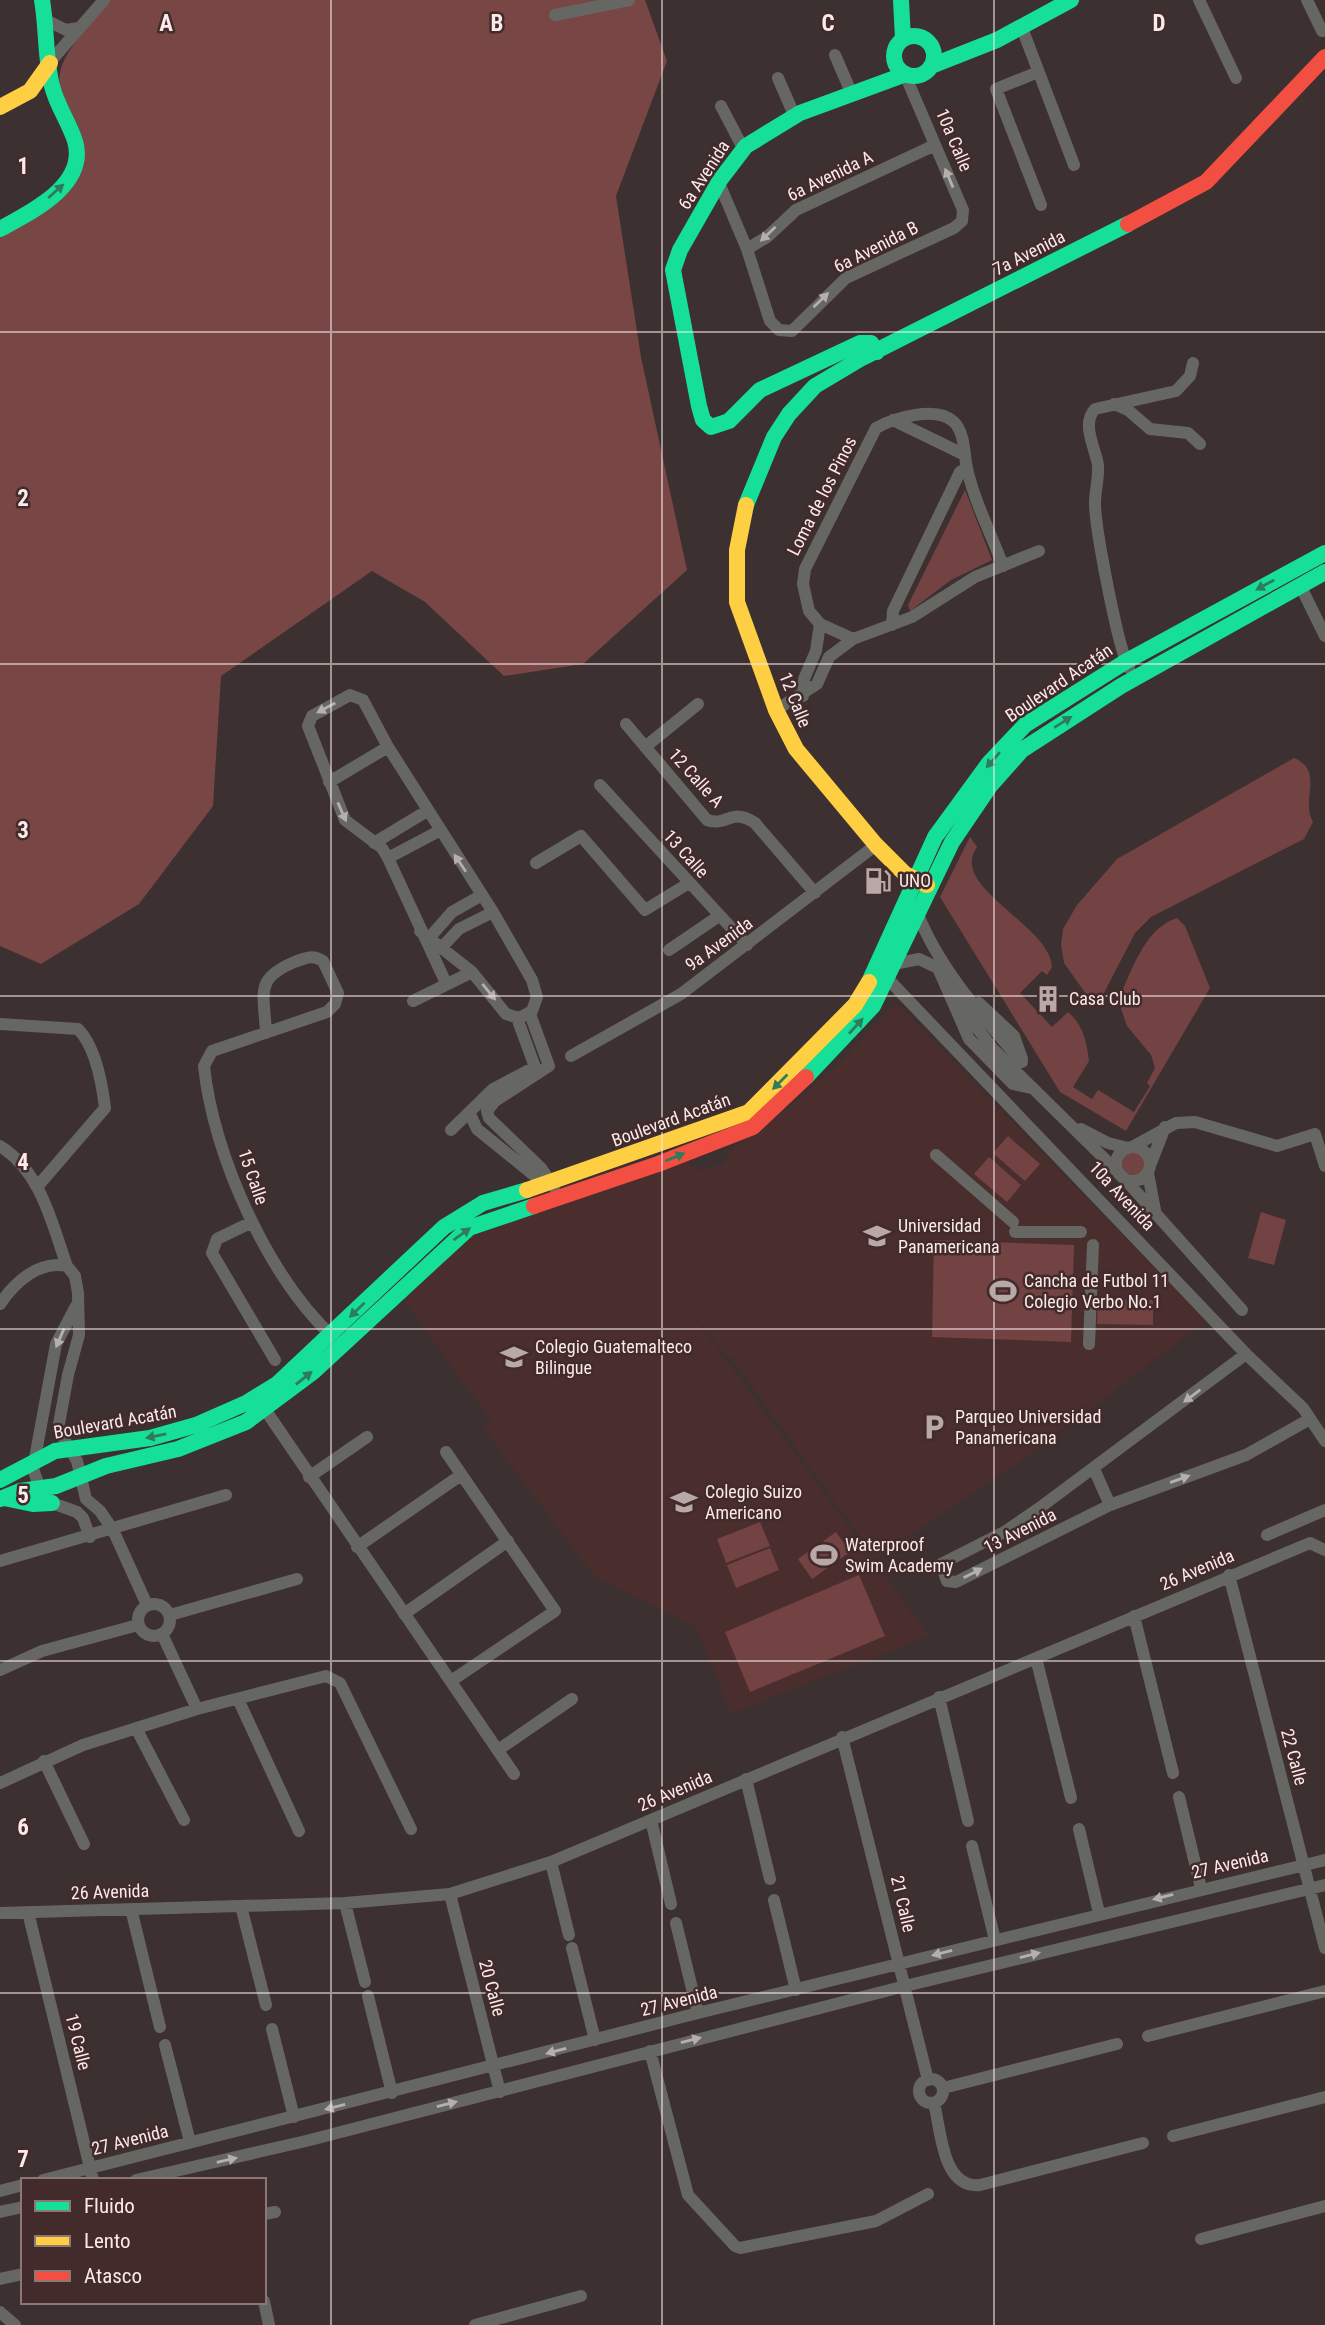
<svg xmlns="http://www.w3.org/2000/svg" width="1325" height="2325" font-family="'Roboto Condensed',sans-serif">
<rect width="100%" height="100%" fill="#3c3030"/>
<path fill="#4a2e2d" d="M 896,1002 L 1206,1321 L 1014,1466 L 875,1558 L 731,1357 L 728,1358 L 671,1285 L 929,1636 L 731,1714 L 697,1628 L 594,1576 L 483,1428 L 491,1421 L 397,1291 L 474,1230 L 682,1160 L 700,1170 L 724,1164 L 735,1145 L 758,1134 L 837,1065 Z"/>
<path fill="#734242" d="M 965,490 L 992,560 L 951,580 L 910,611 L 908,605 Z
M 1294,758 C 1325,771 1300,800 1313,822 L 1304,839 L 1151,917 L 1135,933 L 1103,995 L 1094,997 L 1086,994 L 1064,963 L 1061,944 L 1063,929 L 1077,905 L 1117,859 Z
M 970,837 L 977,847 C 948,888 1050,924 1052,967 L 1047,975 L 1042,971 L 1020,993 L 1052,1027 L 1068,1012 C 1083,1024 1087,1043 1089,1061 L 1073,1087 L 1092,1099 L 1098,1090 L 1134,1112 L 1150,1086 L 1147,1083 L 1155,1068 L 1151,1055 L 1127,1026 L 1118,1000 C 1131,973 1144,928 1177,918 L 1185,926 L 1210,988 L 1126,1131 L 1060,1092 L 940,897 Z
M 1008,1136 L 1040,1164 L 1025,1181 L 993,1153 Z
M1122 1163a12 12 0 1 1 24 0a12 12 0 1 1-24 0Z
M 989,1157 L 1021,1185 L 1007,1202 L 974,1174 Z
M 1261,1212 L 1286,1220 L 1274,1265 L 1248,1258 Z
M 934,1240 L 1074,1245 L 1071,1342 L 932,1337 Z
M 1098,1299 L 1153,1300 L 1153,1325 L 1097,1324 Z
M 760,1522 L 770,1546 L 726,1563 L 717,1539 Z
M 836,1532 L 850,1552 L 812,1579 L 798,1559 Z
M 770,1548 L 779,1570 L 736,1588 L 727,1565 Z
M 859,1575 L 885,1636 L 750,1692 L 725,1632 Z"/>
<path fill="#794646" d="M 109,0 L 645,0 L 667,61 L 616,196 L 641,357 L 687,570 L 583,664 L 504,676 L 425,602 L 372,571 L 221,676 L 213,806 L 139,904 L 41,964 L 0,946 L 0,236 L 47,208 L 83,139 C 77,121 67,106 61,89 C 50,61 94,22 109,0 Z"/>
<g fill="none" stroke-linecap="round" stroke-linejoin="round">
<path stroke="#666763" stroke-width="12" d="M 1199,0 L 1236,78
M 1307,0 L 1322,31
M 555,15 L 629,0
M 46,20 L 66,30 L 79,28
M 1022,28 L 1074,165
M 835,55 L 851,92
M 50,62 L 104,0
M 1038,72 L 996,89 L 1041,205
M 778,78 L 795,117
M 721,106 L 743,148
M 719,183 L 747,249 L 770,321 L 779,330 L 792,331 L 846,278 L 954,228 L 962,221 L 963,210 L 909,84
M 747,249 L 767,237 L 796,210 L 935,145
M 1114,404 L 1128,410 L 1150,429 L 1188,433 L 1200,444
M 893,420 L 965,455
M 1300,585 L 1325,636
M 892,625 L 893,611 L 960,472 L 967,468
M 853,639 L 820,624 L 809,611 L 803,584 L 805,569 L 876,428 C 894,418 937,405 954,422 C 964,432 964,450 966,463 C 972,497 991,533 1003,566
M 1129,668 C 1118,648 1095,528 1095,503 C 1095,490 1099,478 1098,465 C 1095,447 1081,424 1095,409 L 1176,391 L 1190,376 L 1193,363
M 803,696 L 804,679 L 816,651 L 820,624
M 776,710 L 817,684 L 829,657 L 853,639 L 912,617 L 975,577 L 1039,551
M 626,724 L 707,820 C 727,827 732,807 755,823 L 815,893
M 645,747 L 698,704
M 329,782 L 388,747
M 600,785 L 747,945
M 374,843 L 427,811
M 388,858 L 439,831
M 536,863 L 581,836 L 645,910 L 689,883
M 917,912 C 939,969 983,1017 1022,1062
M 420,931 L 472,972 L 506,1014 L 519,1018 L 532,1011 L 537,997 L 532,980 L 493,912 L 388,747 L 363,700 L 350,695 L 312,716 L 308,726 L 345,820 L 382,848 L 388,858 L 446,983
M 430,937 L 452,912 L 482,895
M 443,946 L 459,929 L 493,912
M 669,950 L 719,916
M 894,964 L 919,959 L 938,968 L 969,1039 L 1013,1084 L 1031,1088
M 888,979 L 1246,1354 L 1303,1408 L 1325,1441
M 953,996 L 993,1049 L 1120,1174
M 413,1001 L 472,972
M 979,1003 L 1014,1036 L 1022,1059
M 530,1014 L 549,1066 L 495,1101 L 487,1111 L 489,1118 L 541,1168 L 554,1187
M 0,1024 L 78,1029 C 96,1047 102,1083 105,1108 L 37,1187
M 266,1033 C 264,992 254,978 297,961 C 308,957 314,955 323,961 L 338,993 L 335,1004 L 327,1012 L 212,1051 L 204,1066 C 213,1155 268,1277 334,1338
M 571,1056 L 681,994 L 876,845
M 470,1114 L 477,1129 L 535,1176 L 544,1176
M 1081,1129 L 1108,1143 L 1128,1148
M 451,1130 L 493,1089 L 535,1067 L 517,1018
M 0,1146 C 41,1171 52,1224 67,1266 L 75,1276 L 78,1293 L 79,1335 L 68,1375 L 58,1429 L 77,1461 L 86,1499 L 100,1511 L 113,1530 L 147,1605
M 1132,1147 L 1176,1123 L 1195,1122 L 1277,1146 L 1315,1134 L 1325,1166
M1116 1164a17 17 0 1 1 34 0a17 17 0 1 1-34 0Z
M 936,1155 L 1013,1222
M 1151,1163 L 1165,1127
M 1148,1173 L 1155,1210
M 1123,1177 L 1242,1310
M 250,1223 L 217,1239 L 212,1253 L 275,1360
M 1015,1232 L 1081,1232
M 0,1304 C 15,1282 39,1260 67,1266
M 76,1306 L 56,1344 L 33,1469 L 38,1483 L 52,1503 L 77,1512 L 83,1518 L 90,1537
M 1089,1344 L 1093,1245
M 1246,1354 L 1038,1509 L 1006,1531 L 941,1564 L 947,1581 L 956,1582 L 1110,1505 L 1246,1455 L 1310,1419
M 262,1405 L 514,1774
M 446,1452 L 555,1611 L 451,1681
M 1094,1469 L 1110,1505
M 309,1477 L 367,1437
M 1267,1535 L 1325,1510
M 357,1547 L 461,1475
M 0,1561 L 226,1495
M 1229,1575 L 1325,1948
M138 1620a16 16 0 1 1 32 0a16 16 0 1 1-32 0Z
M 404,1614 L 508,1541
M 170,1615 L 297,1579
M 1134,1616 L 1173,1773
M 162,1634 L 197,1709
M 1036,1658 L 1071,1798
M 0,1670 L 42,1651 L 138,1625
M 939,1697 L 968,1821
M 238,1699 L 299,1831
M 136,1728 L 184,1820
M 842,1737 L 928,2080
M 498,1750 L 572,1699
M 44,1761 L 84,1844
M 746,1779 L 770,1879
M 0,1783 L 83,1745 L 197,1709 L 326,1676 L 340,1683 L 411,1829
M 1179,1797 L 1201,1888
M 651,1820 L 671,1904
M 1079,1829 L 1099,1913
M 972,1846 L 995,1940
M 551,1862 L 569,1935
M 450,1894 L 500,2092
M 774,1900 L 796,1990
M 345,1903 L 365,1982
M 241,1906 L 266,2005
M 131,1909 L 160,2027
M 28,1912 L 93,2180
M 0,1913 L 345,1903 L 450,1894 L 551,1862 L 1310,1543 L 1325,1550
M 676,1923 L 698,2013
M 572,1948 L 595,2040
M 368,1996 L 392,2093
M 272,2029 L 294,2117
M 1148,2036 L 1325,1991
M 165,2045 L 190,2142
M 650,2051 L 688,2195 L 735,2246 L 740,2248 L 876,2221 L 928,2194
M919 2091a12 12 0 1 1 24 0a12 12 0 1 1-24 0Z
M 943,2088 L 1117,2044
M 934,2103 C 941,2130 942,2189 980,2185 L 1143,2143
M 1173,2136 L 1325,2097
M 43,2180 L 698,2013 L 1325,1860
M 136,2180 L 306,2141 L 905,1986 L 1325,1885
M 0,2191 L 23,2185
M 0,2212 L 23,2207
M 264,2214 L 275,2212
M 1201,2239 L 1325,2206
M 0,2279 L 23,2274
M 264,2301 L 269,2325
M 0,2312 L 15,2325
M 475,2325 L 581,2296"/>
<path stroke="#16e098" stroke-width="16" d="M 901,0 L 903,39
M894 56a20 20 0 1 1 40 0a20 20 0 1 1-40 0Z
M 931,66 L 997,40 L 1071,0
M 0,229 C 31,212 88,185 75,141 C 69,122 57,106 52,86 C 45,58 47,29 42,0
M 877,352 L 871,343 L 860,343 L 760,390 L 729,421 L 711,427 L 703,420 L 699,406 L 673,270 L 680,250 L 720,180 L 746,146 L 800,113 L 906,74
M 746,505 L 774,437 L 789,414 L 815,386 L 862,358 L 1128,224
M 869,982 L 935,837 L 989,763 L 1025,725 L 1125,662 L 1325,553
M 806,1077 L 873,1006 L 952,842 L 990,786 L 1022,750 L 1121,686 L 1325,572
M 0,1480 L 55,1451 L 150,1438 L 196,1425 L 246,1403 L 277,1384 L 444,1227 L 483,1203 L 527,1190
M 4,1498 L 33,1504 L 52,1503
M 0,1499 L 20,1491 L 56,1486 L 106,1466 L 178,1449 L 246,1422 L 313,1372 L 469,1228 L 534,1206"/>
<path stroke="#ffcf43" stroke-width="16" d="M 0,107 L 30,91 L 50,63
M 746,505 L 737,550 L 737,602 L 776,710 L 796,749 L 876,845 L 905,874 L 927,885
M 527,1190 L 749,1112 L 855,1005 L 869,982"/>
<path stroke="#f24e42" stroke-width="16" d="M 1128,224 L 1206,182 L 1325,57
M 534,1206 L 658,1164 L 753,1127 L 806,1077"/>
</g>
<defs><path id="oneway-solid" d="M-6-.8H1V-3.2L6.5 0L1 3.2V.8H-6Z" transform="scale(1.75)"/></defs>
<g fill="#b7afad">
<use href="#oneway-solid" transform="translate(949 178) rotate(-113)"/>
<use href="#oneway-solid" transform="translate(768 234) rotate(136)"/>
<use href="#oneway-solid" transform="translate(821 300) rotate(-44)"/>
<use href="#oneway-solid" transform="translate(326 708) rotate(152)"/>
<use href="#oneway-solid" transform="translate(342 812) rotate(66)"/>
<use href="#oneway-solid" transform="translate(460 863) rotate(-124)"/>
<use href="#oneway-solid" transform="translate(489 992) rotate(51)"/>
<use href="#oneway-solid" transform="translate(60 1338) rotate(113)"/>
<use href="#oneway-solid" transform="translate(1192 1396) rotate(143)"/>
<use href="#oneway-solid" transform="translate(1180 1479) rotate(-20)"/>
<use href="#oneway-solid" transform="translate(973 1573) rotate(-27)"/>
<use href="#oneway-solid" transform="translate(1163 1897) rotate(166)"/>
<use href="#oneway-solid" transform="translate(942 1953) rotate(166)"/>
<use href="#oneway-solid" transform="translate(1030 1955) rotate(-14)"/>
<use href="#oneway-solid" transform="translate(691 2040) rotate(-14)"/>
<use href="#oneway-solid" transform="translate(556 2051) rotate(165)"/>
<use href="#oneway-solid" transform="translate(447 2104) rotate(-14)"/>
<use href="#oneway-solid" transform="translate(335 2107) rotate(166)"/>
<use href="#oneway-solid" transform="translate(227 2160) rotate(-13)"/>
</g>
<g fill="#2e7c5c">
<use href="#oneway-solid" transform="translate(56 191) rotate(-42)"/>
<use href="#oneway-solid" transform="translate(1265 585) rotate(151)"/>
<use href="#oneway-solid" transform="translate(1063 722) rotate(-32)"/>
<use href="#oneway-solid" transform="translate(993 760) rotate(131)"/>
<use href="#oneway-solid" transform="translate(856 1026) rotate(-48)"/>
<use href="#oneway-solid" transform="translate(780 1082) rotate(135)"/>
<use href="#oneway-solid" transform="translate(675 1157) rotate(-22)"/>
<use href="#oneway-solid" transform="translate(462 1234) rotate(-36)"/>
<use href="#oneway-solid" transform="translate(357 1310) rotate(136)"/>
<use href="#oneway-solid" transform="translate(304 1378) rotate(-39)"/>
<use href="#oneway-solid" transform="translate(156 1436) rotate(169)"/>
</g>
<path fill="none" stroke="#faeae9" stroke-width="2" stroke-opacity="0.55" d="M 331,0 L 331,2325M 662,0 L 662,2325M 994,0 L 994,2325M 0,332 L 1325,332M 0,664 L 1325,664M 0,996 L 1325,996M 0,1329 L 1325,1329M 0,1661 L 1325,1661M 0,1993 L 1325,1993"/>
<defs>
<symbol id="fuel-bare" viewBox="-9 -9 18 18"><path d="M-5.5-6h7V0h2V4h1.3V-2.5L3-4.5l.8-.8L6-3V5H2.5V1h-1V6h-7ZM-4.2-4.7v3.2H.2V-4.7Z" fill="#b8a9a8" stroke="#422b2a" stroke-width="2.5" paint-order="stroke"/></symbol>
<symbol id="building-bare" viewBox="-9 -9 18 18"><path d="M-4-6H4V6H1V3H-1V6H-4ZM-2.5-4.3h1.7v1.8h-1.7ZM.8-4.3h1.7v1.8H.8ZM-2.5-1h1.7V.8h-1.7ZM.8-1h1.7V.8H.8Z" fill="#b8a9a8" stroke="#422b2a" stroke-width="2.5" paint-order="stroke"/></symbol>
<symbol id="university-bare" viewBox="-9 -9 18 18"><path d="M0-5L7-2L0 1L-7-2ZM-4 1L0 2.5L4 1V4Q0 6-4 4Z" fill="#b8a9a8" stroke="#422b2a" stroke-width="2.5" paint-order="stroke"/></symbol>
<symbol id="stadium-bare" viewBox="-9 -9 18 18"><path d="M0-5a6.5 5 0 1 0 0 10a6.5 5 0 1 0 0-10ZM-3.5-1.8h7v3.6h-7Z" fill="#b8a9a8" stroke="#422b2a" stroke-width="2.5" paint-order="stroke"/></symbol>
<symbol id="school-bare" viewBox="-9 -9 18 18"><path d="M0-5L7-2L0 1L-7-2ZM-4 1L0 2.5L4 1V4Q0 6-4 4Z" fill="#b8a9a8" stroke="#422b2a" stroke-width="2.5" paint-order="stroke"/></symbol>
<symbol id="parking-bare" viewBox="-9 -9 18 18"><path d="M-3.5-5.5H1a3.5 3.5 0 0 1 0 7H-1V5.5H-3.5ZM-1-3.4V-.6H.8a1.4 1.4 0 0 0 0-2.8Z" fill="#b8a9a8" stroke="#422b2a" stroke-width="2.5" paint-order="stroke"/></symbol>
</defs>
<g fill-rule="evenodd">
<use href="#fuel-bare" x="859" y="862" width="38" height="38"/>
<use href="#building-bare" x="1029" y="980" width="38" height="38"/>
<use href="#university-bare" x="858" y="1217" width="38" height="38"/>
<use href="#stadium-bare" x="984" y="1272" width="38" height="38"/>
<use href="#school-bare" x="495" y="1338" width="38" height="38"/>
<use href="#parking-bare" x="915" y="1408" width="38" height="38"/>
<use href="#school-bare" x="665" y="1483" width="38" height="38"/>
<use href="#stadium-bare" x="805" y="1536" width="38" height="38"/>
</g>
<g text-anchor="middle" stroke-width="5" stroke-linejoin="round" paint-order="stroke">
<g font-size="18" fill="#faeae9" stroke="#422b2a">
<text transform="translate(954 140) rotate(67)" y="6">10a Calle</text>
<text transform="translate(704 175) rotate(-57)" y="6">6a Avenida</text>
<text transform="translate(830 176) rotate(-26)" y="6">6a Avenida A</text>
<text transform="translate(876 247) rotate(-27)" y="6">6a Avenida B</text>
<text transform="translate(1029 253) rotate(-27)" y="6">7a Avenida</text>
<text transform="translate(822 496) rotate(-63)" y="6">Loma de los Pinos</text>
<text transform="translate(1059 683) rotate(-34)" y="6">Boulevard Acatán</text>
<text transform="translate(795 700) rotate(68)" y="6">12 Calle</text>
<text transform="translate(696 778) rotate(48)" y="6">12 Calle A</text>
<text transform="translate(686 854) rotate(48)" y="6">13 Calle</text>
<text transform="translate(719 944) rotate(-36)" y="6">9a Avenida</text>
<text transform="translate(671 1120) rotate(-20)" y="6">Boulevard Acatán</text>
<text transform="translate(253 1177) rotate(71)" y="6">15 Calle</text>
<text transform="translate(1122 1196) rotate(47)" y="6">10a Avenida</text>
<text transform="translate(115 1422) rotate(-10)" y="6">Boulevard Acatán</text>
<text transform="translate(1020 1531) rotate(-27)" y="6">13 Avenida</text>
<text transform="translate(1197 1570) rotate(-23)" y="6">26 Avenida</text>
<text transform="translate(1294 1757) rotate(75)" y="6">22 Calle</text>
<text transform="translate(675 1791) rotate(-23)" y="6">26 Avenida</text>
<text transform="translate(1230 1864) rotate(-13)" y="6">27 Avenida</text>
<text transform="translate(110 1892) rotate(-2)" y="6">26 Avenida</text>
<text transform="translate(903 1904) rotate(77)" y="6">21 Calle</text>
<text transform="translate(492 1988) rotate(75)" y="6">20 Calle</text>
<text transform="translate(679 2001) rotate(-14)" y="6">27 Avenida</text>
<text transform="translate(78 2042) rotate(76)" y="6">19 Calle</text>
<text transform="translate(130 2140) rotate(-14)" y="6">27 Avenida</text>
</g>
<g font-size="18" fill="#faeae9" stroke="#422b2a" text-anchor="start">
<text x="899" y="887">UNO</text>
<text x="1069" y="1005">Casa Club</text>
<text x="898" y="1232">Universidad<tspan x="898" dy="21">Panamericana</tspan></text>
<text x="1024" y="1287">Cancha de Futbol 11<tspan x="1024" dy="21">Colegio Verbo No.1</tspan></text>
<text x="535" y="1353">Colegio Guatemalteco<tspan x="535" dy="21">Bilingue</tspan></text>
<text x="955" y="1423">Parqueo Universidad<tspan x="955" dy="21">Panamericana</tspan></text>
<text x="705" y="1498">Colegio Suizo<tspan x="705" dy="21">Americano</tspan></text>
<text x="845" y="1551">Waterproof<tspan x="845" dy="21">Swim Academy</tspan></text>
</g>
</g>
<g font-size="23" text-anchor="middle" font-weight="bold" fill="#faeae9" stroke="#422b2a" stroke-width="5" stroke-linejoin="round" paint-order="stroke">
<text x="166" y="31">A</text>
<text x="497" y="31">B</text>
<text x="828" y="31">C</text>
<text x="1159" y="31">D</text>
<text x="23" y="174">1</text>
<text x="23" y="506">2</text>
<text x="23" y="838">3</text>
<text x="23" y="1170">4</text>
<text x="23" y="1503">5</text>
<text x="23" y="1835">6</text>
<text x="23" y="2167">7</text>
</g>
<rect x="21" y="2178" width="245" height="126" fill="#422b2a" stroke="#8c7776" stroke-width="2"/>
<rect x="35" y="2201" width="35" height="10" fill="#16e098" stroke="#8c7776" stroke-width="2"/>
<text x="84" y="2213" font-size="21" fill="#faeae9">Fluido</text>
<rect x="35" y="2236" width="35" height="10" fill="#ffcf43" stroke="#8c7776" stroke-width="2"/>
<text x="84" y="2248" font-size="21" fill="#faeae9">Lento</text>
<rect x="35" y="2271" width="35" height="10" fill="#f24e42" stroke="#8c7776" stroke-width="2"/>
<text x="84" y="2283" font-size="21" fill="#faeae9">Atasco</text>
</svg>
